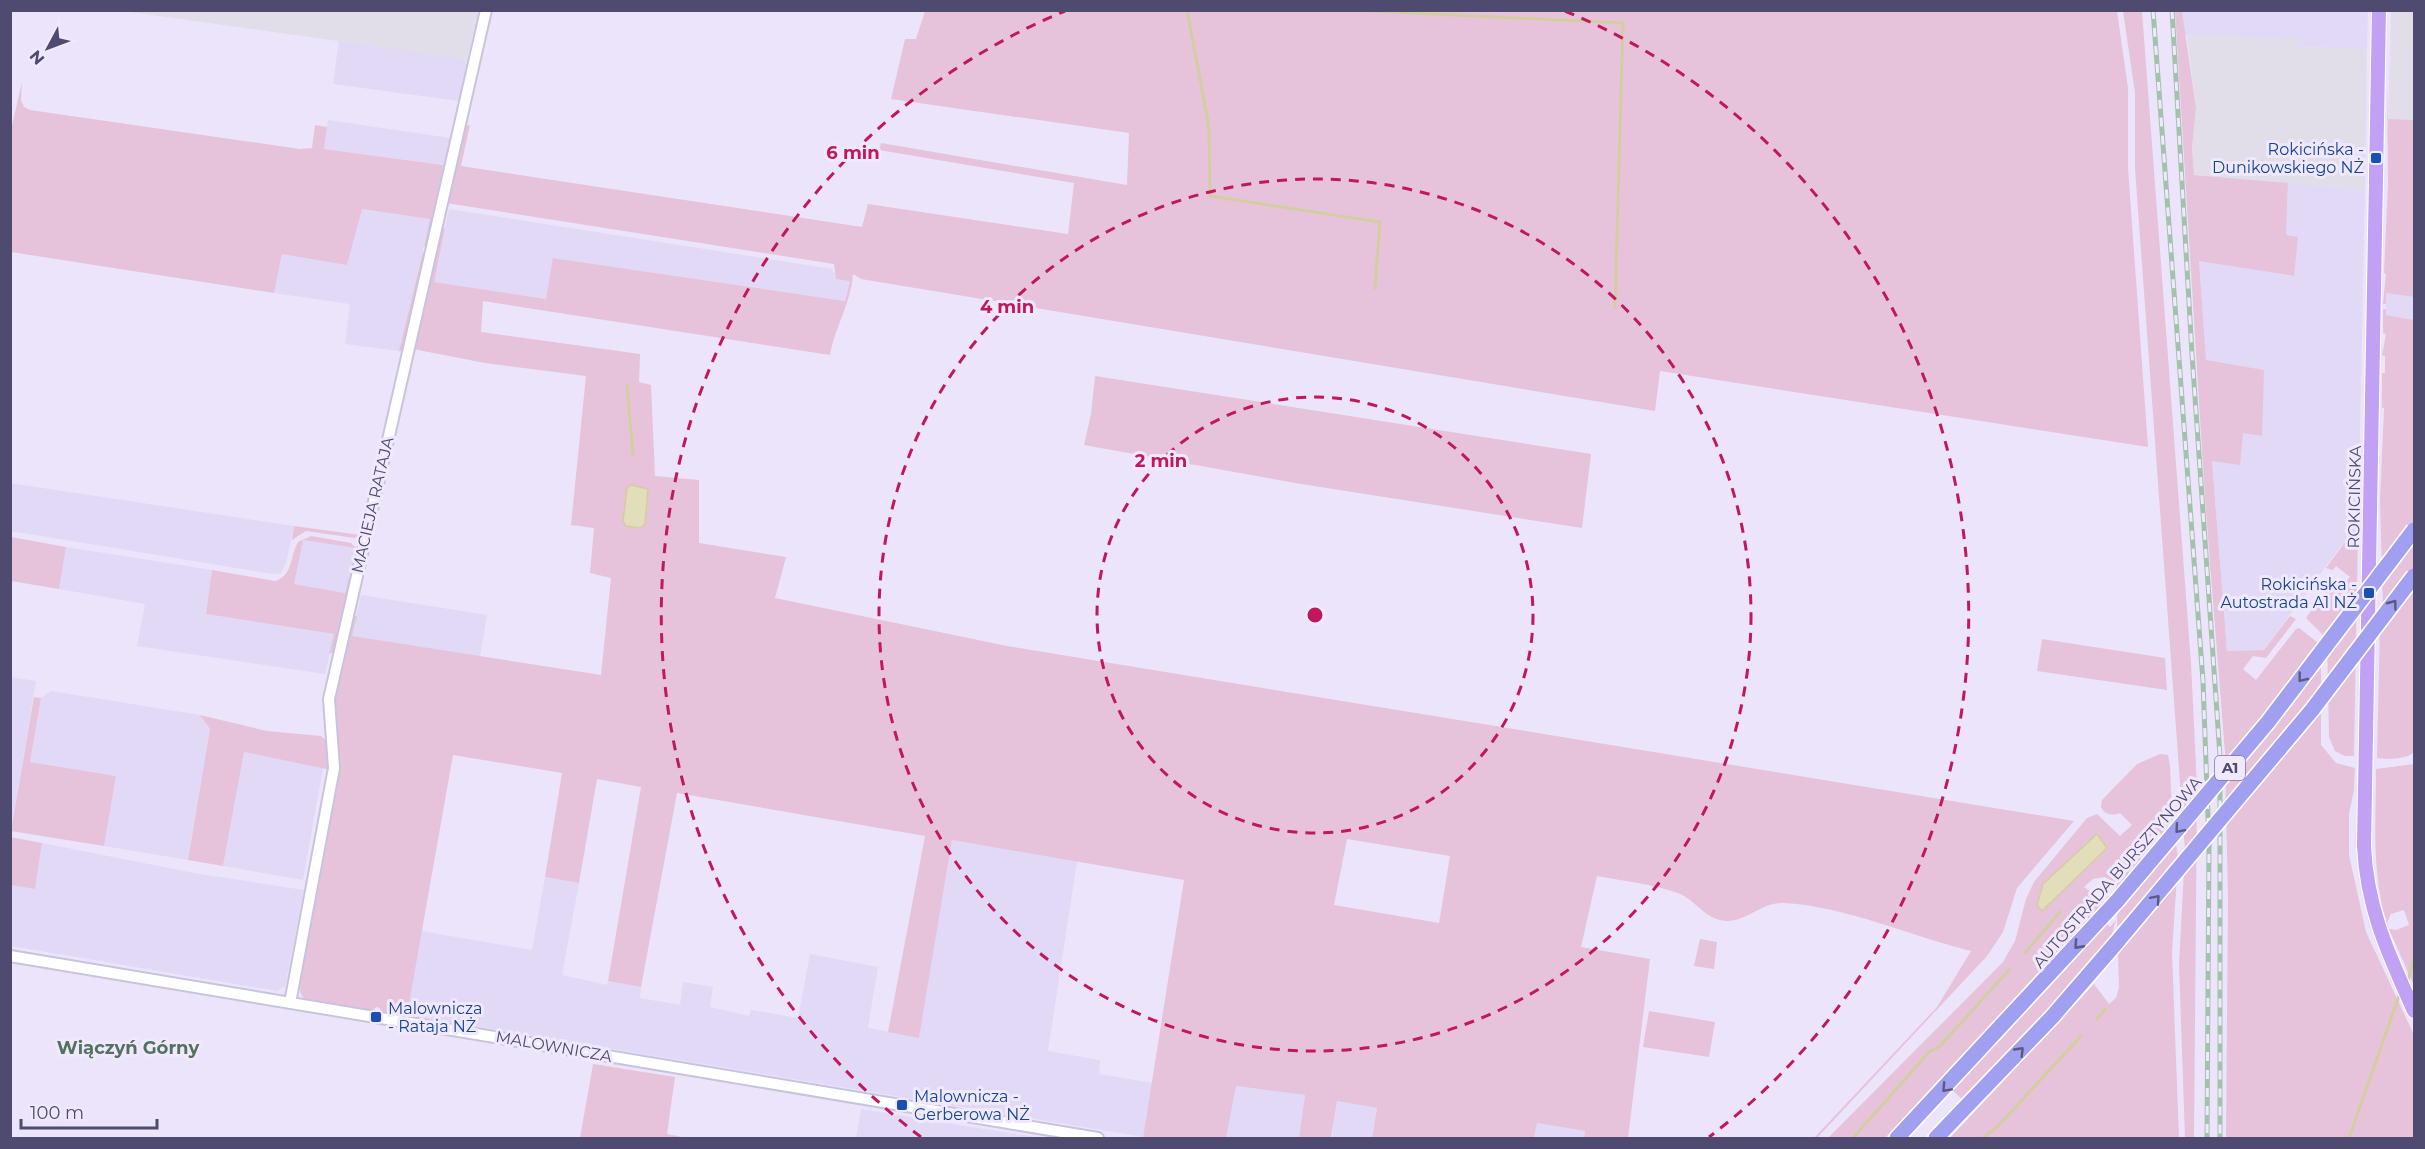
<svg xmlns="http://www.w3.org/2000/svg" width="2425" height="1149" font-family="Montserrat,sans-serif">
<rect width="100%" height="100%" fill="#ece4fa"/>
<path fill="#e2d9f6" d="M 2182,11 L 2368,11 L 2367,49 L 2299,47 L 2299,39 L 2184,35 Z
M 339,40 L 467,59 L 459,101 L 333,84 Z
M 328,120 L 450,138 L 444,165 L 324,149 Z
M 2288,183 L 2365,191 L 2358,531 L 2353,530 L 2264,650 L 2227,651 L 2212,460 L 2243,433 L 2264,370 L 2206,361 L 2199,260 L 2293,276 L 2298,237 L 2286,235 Z
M 362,209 L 430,219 L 399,351 L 345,344 L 350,304 L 274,293 L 282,254 Z
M 449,209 L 833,269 L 833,272 L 850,281 L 845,301 L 554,258 L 546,299 L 433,282 Z
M 2386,293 L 2414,297 L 2414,320 L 2386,315 Z
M 10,483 L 294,526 L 286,563 L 281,573 L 273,574 L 11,531 Z
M 303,540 L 357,548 L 345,593 L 293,584 Z
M 66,547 L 212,570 L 206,614 L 334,634 L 325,674 L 137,646 L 145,604 L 59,589 Z
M 361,595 L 487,615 L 480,657 L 352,636 Z
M 10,677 L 36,681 L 11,831 L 10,831 Z
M 51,691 L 200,715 L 210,729 L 188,860 L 104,846 L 116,776 L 30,762 L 41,698 Z
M 244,752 L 323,768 L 303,880 L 223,866 Z
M 952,840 L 1077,861 L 1048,1051 L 1100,1060 L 1099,1074 L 1152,1083 L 1144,1137 L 407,1015 L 421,931 L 532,950 L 545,877 L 579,883 L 562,975 L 607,985 L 608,981 L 641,987 L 640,998 L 680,1005 L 683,982 L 713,987 L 710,1007 L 749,1016 L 751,1010 L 798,1018 L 810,954 L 878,967 L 868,1028 L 919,1037 Z
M 42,843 L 194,873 L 304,890 L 285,986 L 277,991 L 11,946 L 10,885 L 35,888 Z
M 1235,1086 L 1305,1095 L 1299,1138 L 1226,1138 Z
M 1337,1101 L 1377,1108 L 1372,1138 L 1332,1138 Z
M 861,1109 L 972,1127 L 1041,1138 L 856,1138 Z
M 1537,1123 L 1585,1131 L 1584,1138 L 1534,1138 Z"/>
<path fill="#e1deea" d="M 470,10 L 478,12 L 467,59 L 123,11 Z
M 2391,11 L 2414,11 L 2414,120 L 2388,120 Z
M 2187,35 L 2299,38 L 2299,47 L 2367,49 L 2365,191 L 2194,175 L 2192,147 L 2196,108 Z"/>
<path fill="#e6c3da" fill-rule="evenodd" d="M 925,11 L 2117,11 L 2128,88 L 2128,168 L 2148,447 L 1660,371 L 1655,411 L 861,279 L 853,274 C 851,303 835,327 830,355 L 483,301 L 481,332 L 640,354 L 639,382 L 651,385 L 655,476 L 699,480 L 699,543 L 786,557 L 775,598 L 1007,646 L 2074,821 L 2017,888 L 2003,932 L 1987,956 L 1817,1138 L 1814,1138 L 1937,1007 L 1971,951 C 1910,936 1848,907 1785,903 C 1760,901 1744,926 1720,920 C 1703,916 1694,899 1678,893 C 1653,884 1623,881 1597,876 L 1581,947 L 1650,959 L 1628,1138 L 1584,1138 L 1585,1131 L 1537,1123 L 1534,1138 L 1372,1138 L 1377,1108 L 1337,1101 L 1331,1138 L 1299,1138 L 1305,1095 L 1236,1086 L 1226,1138 L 1143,1138 L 1184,880 L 952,840 L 919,1038 L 888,1032 L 925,836 L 677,793 L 641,987 L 608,981 L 641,787 L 597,779 L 579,883 L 545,877 L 562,773 L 453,755 L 407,1015 L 380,1011 L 380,1008 L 376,1007 L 372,1012 L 307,1001 C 298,994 299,986 300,975 L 329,817 L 333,699 L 351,615 L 357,616 L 352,636 L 601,675 L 611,578 L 590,573 L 594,528 L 571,525 L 586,376 L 485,363 L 413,349 L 439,231 L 445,228 L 434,282 L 546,299 L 553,258 L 845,301 L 850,281 L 836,279 L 834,264 L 446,203 L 464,126 L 470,125 L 461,166 L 862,227 L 868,204 L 1068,234 L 1074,183 L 879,150 L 881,143 L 1127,185 L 1129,133 L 891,99 L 905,39 L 916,39 ZM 1347,839 L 1450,856 L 1439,923 L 1334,905 Z
M 2123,11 L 2142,11 L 2191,663 L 2197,788 L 2194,1138 L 2185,1138 L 2179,964 L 2185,851 L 2135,169 L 2135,93 Z
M 2175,11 L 2182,11 L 2196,108 L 2192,147 L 2194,175 L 2288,183 L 2286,235 L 2298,237 L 2294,276 L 2199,261 L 2206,360 L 2264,370 L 2262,436 L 2243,433 L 2240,465 L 2212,461 L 2227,651 L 2264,650 L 2290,616 L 2296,619 L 2266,658 L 2253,656 L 2243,669 L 2256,680 L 2296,629 L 2299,628 L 2321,645 L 2321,745 L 2336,763 L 2355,768 L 2354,790 L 2349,814 L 2349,855 L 2366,932 L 2414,1035 L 2414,1138 L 2226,1138 L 2228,901 L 2225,753 L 2205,499 Z
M 22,82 L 21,100 L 24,107 L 30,110 L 300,149 L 312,148 L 315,125 L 327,127 L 324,149 L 443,165 L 450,148 L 427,246 L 424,246 L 430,219 L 362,209 L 347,265 L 282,254 L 274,293 L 11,252 L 11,130 Z
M 2387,82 L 2388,119 L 2414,120 L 2414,297 L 2386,293 L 2386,304 L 2383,304 L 2386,274 L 2384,273 L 2388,183 Z
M 423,251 L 425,255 L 404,352 L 399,351 Z
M 2383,309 L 2386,309 L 2386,315 L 2414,320 L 2414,752 C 2408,759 2387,760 2377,758 L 2380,624 L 2383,608 L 2380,499 L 2384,408 L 2382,408 L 2382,373 L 2385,373 L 2385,356 L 2382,355 L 2386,334 L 2383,333 Z
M 1095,376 L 1591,454 L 1582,528 L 1295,483 L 1084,445 L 1091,414 Z
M 294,526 L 360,535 L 355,538 L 306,531 L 292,540 Z
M 2354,530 L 2358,531 L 2354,756 L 2345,756 L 2335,751 L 2329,737 L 2327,639 L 2306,618 L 2324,592 L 2339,590 L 2350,577 L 2336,566 L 2333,570 L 2326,568 Z
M 311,536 L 351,543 L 358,550 L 354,568 L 351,570 L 356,548 L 303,540 L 294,584 L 345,593 L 349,577 L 351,579 L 335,651 L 329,654 L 334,634 L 206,614 L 212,570 L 275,581 C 293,576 290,556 298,542 Z
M 11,537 L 66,547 L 59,589 L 11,581 Z
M 2042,639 L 2165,658 L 2167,690 L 2037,671 Z
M 34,697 L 41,698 L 30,762 L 116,776 L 104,846 L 11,831 Z
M 200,715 L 267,731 L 321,736 L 328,742 L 331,770 L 244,752 L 223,866 L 188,860 L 210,729 Z
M 2160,754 L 2168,755 L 2170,765 L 2172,816 L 2178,859 L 2172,953 L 2179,1138 L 1950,1138 L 2094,984 L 2109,1004 L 2116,998 L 2119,988 L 2116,884 L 2105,877 L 2093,879 L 2084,887 L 2104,902 L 2050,963 L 1885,1138 L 1828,1138 L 2003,962 L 2015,941 L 2026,899 L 2034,882 L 2087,818 L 2097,814 L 2120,836 L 2132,825 L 2120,813 C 2112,816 2105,815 2101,807 L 2102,800 L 2137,764 Z
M 2414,764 L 2414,986 L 2389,929 L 2396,930 L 2409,925 L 2404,910 L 2391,914 L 2387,923 C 2371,872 2376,820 2376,769 Z
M 10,837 L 42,843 L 35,889 L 11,885 Z
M 2116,920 L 2109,944 L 1965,1102 L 1952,1090 L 2106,923 L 2110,927 Z
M 1700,939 L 1717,942 L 1714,969 L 1694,966 Z
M 1649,1011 L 1715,1022 L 1709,1057 L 1643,1047 Z
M 593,1064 L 675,1077 L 667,1134 L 687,1138 L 580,1138 Z"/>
<path fill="#e2deba" stroke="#d3cea1" stroke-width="1.5" d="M 631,485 L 648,489 L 645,524 L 640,528 L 626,526 L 623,521 L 627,488 Z
M 2097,834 L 2107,848 L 2042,911 L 2037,905 L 2043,884 Z"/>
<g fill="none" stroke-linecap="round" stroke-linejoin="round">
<path stroke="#d3cea1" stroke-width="3" d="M 1187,10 L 1209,127 L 1210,196 L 1380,222 L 1375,288
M 1349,10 L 1623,23 L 1615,308
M 627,385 L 633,455
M 2025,953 L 2060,912
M 2407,983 L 2414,959
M 2097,1019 L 2105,1009
M 1853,1138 L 1929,1052 L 1940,1046 L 2009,970
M 1983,1138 L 1997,1127 L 2081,1036
M 2349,1138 L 2400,993"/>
<defs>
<path id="minor" d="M 10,956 L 1098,1138
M 290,1003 L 334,768 L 329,699 L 486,10"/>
<path id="major" d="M 2379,10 L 2364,846 C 2367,910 2389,955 2414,1011"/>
<path id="highway" d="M 1897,1138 L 2117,901
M 1936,1138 L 2053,1016 L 2117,942"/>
</defs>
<use href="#minor" stroke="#c9c3e0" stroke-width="14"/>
<use href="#major" stroke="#fff" stroke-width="16"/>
<use href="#highway" stroke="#fff" stroke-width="18"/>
<use href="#minor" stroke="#fff" stroke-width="10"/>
<use href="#major" stroke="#c0a1f4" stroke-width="14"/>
<use href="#highway" stroke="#a09ff0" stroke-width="15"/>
<defs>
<path id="rail" d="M 2153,10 L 2203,681 L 2209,844 L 2207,1138
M 2172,10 L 2192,354 L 2220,756 L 2220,1138"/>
</defs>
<use href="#rail" stroke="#a3c2ac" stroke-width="5"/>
<use href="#rail" stroke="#f0e9fd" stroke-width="3" stroke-dasharray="9" stroke-linecap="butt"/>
<defs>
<path id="highway-bridge" d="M 2117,901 L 2268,722 L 2414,530
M 2117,942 L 2312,710 L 2414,576"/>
</defs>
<use href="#highway-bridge" stroke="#fff" stroke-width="18" stroke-linecap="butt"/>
<use href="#highway-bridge" stroke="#a09ff0" stroke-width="15"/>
</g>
<defs><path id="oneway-chevron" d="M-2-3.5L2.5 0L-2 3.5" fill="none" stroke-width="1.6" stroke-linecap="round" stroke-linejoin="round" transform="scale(1.5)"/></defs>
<g stroke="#5b5883">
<use href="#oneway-chevron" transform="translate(2393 604) rotate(-53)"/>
<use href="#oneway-chevron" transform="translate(2302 678) rotate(128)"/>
<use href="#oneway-chevron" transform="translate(2179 829) rotate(131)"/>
<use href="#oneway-chevron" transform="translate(2156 899) rotate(-49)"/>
<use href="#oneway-chevron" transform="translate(2078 945) rotate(132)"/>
<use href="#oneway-chevron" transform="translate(2020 1051) rotate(-46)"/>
<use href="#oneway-chevron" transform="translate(1946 1088) rotate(133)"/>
</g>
<g fill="none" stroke="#c2185b" stroke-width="3" stroke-dasharray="10 8">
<circle cx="1315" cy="615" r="218"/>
<circle cx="1315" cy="615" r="436"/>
<path d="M921 1137A654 654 0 0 1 1065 11M1565 11A654 654 0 0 1 1709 1137"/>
</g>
<g fill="#1a4fb4" stroke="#f0e9fd" stroke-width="2">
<rect x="2370" y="152" width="12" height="12" rx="3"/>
<rect x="2363" y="587" width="12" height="12" rx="3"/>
<rect x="370" y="1011" width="12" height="12" rx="3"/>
<rect x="896" y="1099" width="12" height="12" rx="3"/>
</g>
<g text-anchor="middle" stroke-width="6" stroke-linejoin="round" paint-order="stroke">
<rect fill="#f0e9fd" stroke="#7f7a9a" stroke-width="1.5" x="2215" y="756" width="30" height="24" rx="4.5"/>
<g font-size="15" font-weight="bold" fill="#4f4b70">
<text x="2230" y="773">A1</text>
</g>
<g font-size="16" fill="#164399" stroke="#f0e9fd" text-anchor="end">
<text x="2364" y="155">Rokicińska -<tspan x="2364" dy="18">Dunikowskiego NŻ</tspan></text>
<text x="2357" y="590">Rokicińska -<tspan x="2357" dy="18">Autostrada A1 NŻ</tspan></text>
<text x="388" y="1014" text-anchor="start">Malownicza<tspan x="388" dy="18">- Rataja NŻ</tspan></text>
<text x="914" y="1102" text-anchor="start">Malownicza -<tspan x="914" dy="18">Gerberowa NŻ</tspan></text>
</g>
<g font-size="16" fill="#4f4b70" stroke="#f0e9fd">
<text transform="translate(2354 497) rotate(-89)" y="6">ROKICIŃSKA</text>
<text transform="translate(372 505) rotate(-77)" y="6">MACIEJA RATAJA</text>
<text transform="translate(2117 872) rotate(-49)" y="6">AUTOSTRADA BURSZTYNOWA</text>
<text transform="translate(554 1046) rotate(10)" y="6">MALOWNICZA</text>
</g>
<g font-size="18" font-weight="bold" fill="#52725f" stroke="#f0e9fd">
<text x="128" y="1054">Wiączyń Górny</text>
</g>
</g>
<circle cx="1315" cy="615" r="9" fill="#c2185b" stroke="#f0e9fd" stroke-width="3"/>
<g font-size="18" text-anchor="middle" font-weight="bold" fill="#c2185b" stroke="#f0e9fd" stroke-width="6" stroke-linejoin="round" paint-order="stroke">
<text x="853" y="159">6 min</text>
<text x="1007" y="313">4 min</text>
<text x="1161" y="467">2 min</text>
</g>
<rect width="2425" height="1149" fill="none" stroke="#4f4b70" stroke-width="24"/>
<g transform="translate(48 48) rotate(229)" stroke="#f0e9fd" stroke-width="4.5" paint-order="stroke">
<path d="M0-4.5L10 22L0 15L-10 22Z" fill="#4f4b70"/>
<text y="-9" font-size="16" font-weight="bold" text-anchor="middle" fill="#4f4b70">N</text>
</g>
<path d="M21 1119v9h136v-9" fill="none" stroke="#4f4b70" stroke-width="3"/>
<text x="30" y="1119" font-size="18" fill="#4f4b70" stroke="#f0e9fd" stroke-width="4.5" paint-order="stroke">100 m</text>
</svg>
